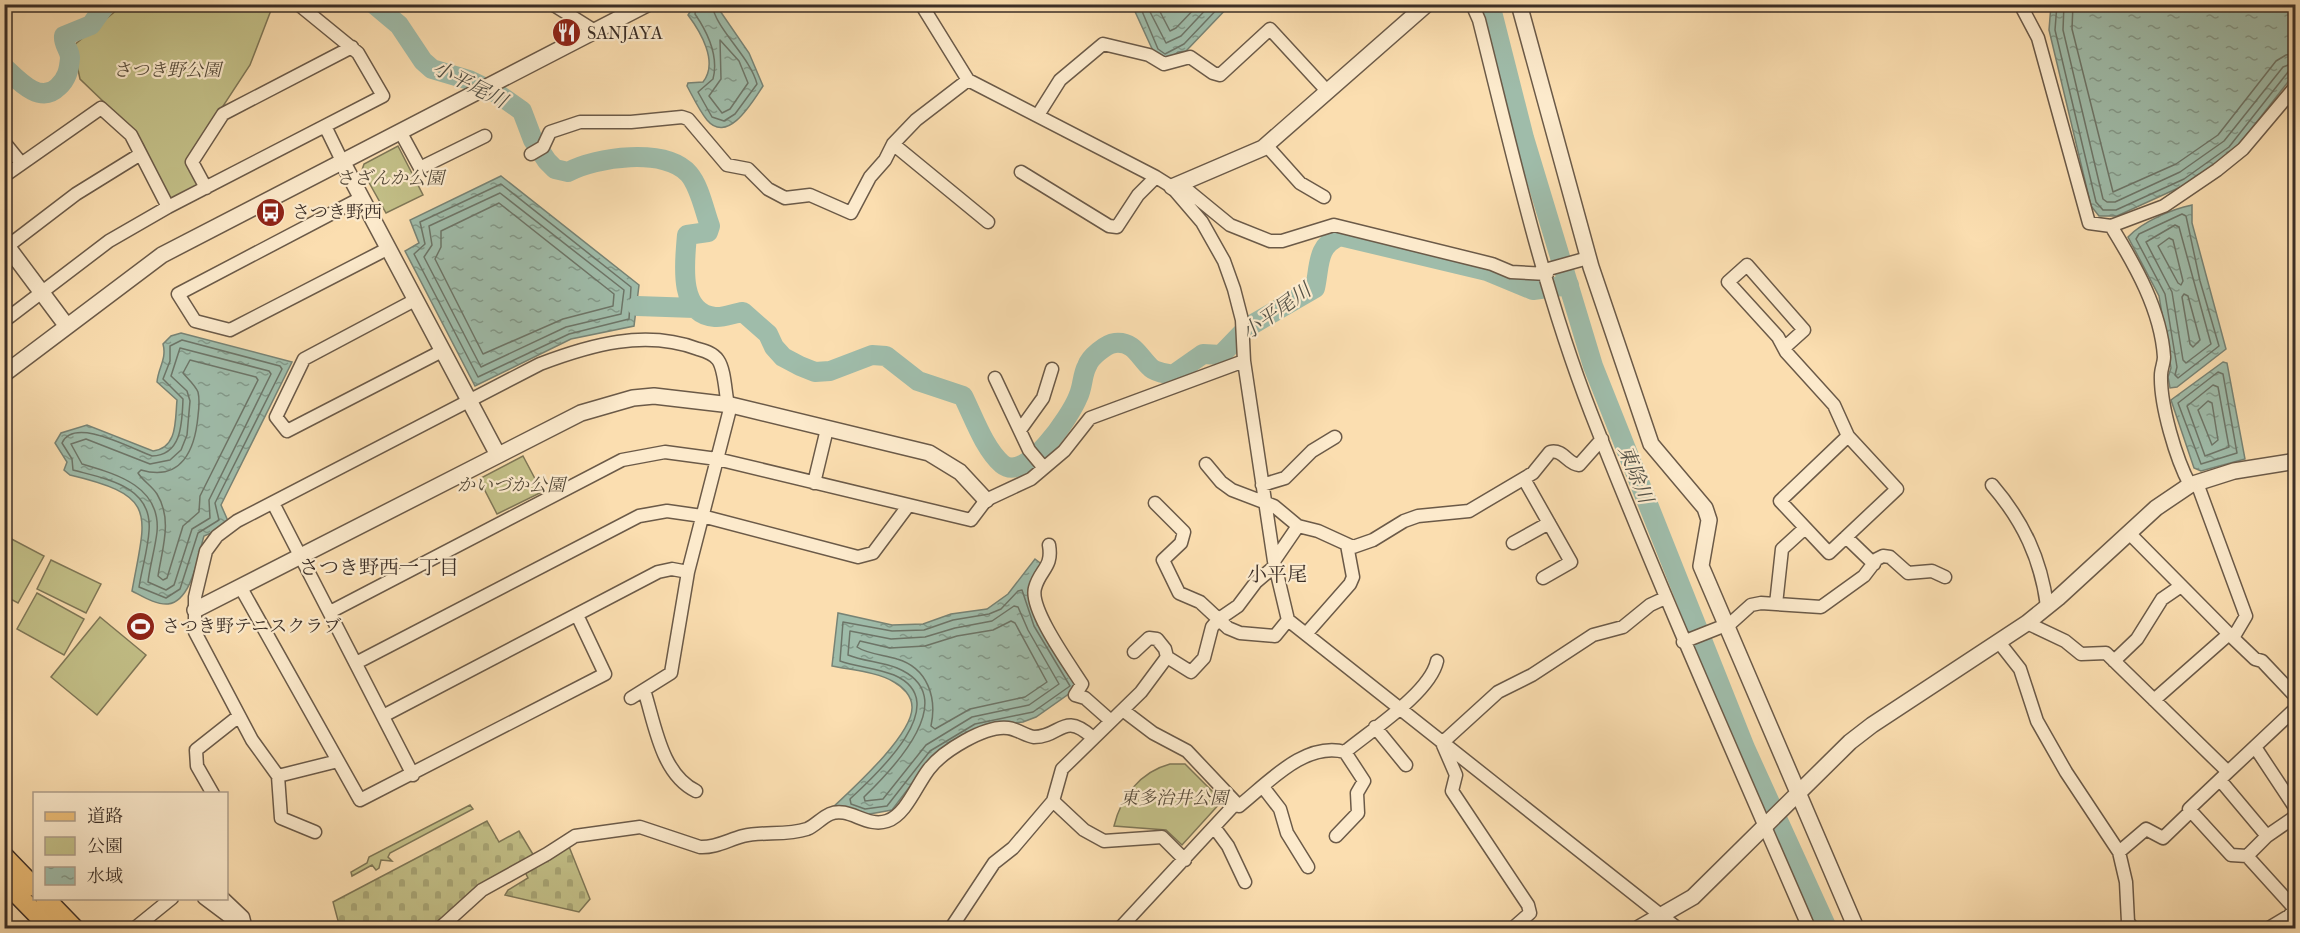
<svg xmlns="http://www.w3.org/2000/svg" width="2300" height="933" font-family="'IM FELL French Canon','Noto Serif JP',serif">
<defs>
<pattern id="cemetery-stones" width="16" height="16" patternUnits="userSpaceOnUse" patternTransform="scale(1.5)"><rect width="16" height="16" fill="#c3c088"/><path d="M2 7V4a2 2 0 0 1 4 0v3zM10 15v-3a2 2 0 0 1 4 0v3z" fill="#a8a575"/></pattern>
<pattern id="water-ripples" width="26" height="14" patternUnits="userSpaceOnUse" patternTransform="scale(1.5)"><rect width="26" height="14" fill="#9fbcaa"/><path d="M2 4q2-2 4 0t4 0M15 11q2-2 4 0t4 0" fill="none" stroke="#83998a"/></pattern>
</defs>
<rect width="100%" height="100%" fill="#fbdeb0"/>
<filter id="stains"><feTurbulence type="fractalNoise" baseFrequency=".00333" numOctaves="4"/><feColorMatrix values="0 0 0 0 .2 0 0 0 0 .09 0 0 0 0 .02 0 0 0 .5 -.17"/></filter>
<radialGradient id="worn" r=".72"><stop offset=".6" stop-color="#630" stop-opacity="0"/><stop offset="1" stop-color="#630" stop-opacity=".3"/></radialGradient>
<path fill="#c3c088" stroke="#7f7757" stroke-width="1.5" d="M 123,5 L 273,5 L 250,65 L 187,161 L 199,187 L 170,200 L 143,144 L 133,130 L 80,79 L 73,46 Z
M 398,146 L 423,195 L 386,213 L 362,170 L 364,164 Z
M 523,456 L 542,492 L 497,514 L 479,479 Z
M 4,535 L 44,556 L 18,603 L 5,596 Z
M 51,560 L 101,584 L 86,613 L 37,589 Z
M 37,593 L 84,619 L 64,655 L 17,629 Z
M 100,617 L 146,655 L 97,715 L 51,677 Z
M 1170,764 L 1185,764 L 1222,801 L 1182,845 L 1166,830 L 1114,826 C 1121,797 1140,772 1170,764 Z
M 470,805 L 473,809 L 390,853 L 388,857 L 392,861 L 381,860 L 379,868 L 376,870 L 372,865 L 352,876 L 351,872 L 367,863 L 369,857 Z"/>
<path fill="url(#cemetery-stones)" stroke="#7f7757" stroke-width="1.5" d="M 487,821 L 499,842 L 519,831 L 534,856 L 481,884 L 434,928 L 340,928 L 333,902 Z
M 568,844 L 590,899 L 579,912 L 505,895 L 508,890 L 528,878 L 524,870 Z"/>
<path fill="url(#water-ripples)" stroke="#778375" stroke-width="1.5" d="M 695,4 L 716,5 L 749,53 L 763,86 C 753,101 728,145 707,120 C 699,110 693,97 687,86 L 688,83 L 703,82 C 719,62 700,31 688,15 Z
M 1132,5 L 1230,5 L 1186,51 L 1178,52 L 1168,60 L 1154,53 Z
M 2051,5 L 2295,5 L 2295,73 L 2234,151 L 2187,184 L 2117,216 L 2099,216 L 2091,206 L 2049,30 Z
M 501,176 L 639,285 L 634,326 L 571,339 L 475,386 L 405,251 L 419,243 L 410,220 Z
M 2192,205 L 2192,223 L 2226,349 L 2177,387 L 2170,388 L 2168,377 L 2171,368 L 2159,296 L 2128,237 C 2142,222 2172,209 2192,205 Z
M 181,333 L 292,362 L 221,505 L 228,521 L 218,530 L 204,536 C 198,555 192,601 168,604 C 156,605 142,596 132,591 C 146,513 159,496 70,475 L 64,470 L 67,462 L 55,443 L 61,433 L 87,425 L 153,451 C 178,448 175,420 177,400 L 157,382 C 158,368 167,359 163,344 L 171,336 Z
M 2223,362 L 2227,363 L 2245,459 L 2201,471 L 2194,468 L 2171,400 Z
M 1035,559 L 1044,566 L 1029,592 L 1030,600 L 1080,686 L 1036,717 L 1023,722 L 991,725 L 927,764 L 892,810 L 864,815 L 830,810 C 850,791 913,735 912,707 C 912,696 903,687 894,682 C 878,672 851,670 832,666 L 838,613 L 892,625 L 923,624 L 951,614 L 987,609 L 1008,594 Z"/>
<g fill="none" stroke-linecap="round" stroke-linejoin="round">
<path stroke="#6d7568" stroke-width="1.5" d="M 697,4 L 695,14 C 708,33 719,56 713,79 L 698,92 L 712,117 L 724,121 L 735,114 L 757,84 C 750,56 715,29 712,4
M 1139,4 L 1158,49 L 1165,54 L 1184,44 L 1222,4
M 1146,4 L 1166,43 L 1181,36 L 1211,4
M 1156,4 L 1170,31 L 1176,28 L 1199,4
M 2057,4 L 2055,30 L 2096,202 L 2103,210 L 2116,210 L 2184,179 L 2229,147 L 2288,72 L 2296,70
M 2064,4 L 2063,30 L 2103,199 L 2107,202 L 2115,202 L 2180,172 L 2224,141 L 2283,67 L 2296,62
M 2073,4 L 2072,29 L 2113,192 L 2176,164 L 2218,135 L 2276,61 L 2286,55 L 2296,53
M 720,40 L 739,61 L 748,83 L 730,109 L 722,113 L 709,96 L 721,79 Z
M 501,184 L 631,287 L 629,319 L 569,334 L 478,377 L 414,254 L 425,244 L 420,222 Z
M 500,193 L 624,290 L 621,314 L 566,327 L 481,367 L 424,257 L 432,245 L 429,226 Z
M 499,203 L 614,294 L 613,306 L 563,319 L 483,354 L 435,259 L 441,247 L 441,231 Z
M 2182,214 L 2186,216 L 2200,281 L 2219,346 L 2178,378 L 2175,375 L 2177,367 L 2165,294 L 2136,239 L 2139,234 Z
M 2175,225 L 2179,227 L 2211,344 L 2186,363 L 2183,360 L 2172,292 L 2146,242 Z
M 2169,238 L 2173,240 L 2183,281 L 2181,285 L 2178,283 L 2158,246 Z
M 2184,294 L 2188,296 L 2200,340 L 2193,347 L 2190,344 L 2182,297 Z
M 182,340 L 280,366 L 282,369 L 215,503 L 219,520 L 198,533 L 180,589 L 166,598 L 139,587 C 142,568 148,549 149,531 C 153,486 106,479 73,470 L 72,459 L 62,443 C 74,416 132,449 152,456 C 182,455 182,423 183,399 L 163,379 L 170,361 L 170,346 Z
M 180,348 L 269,371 L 271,374 L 209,500 L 210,518 L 192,529 L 174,585 L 166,590 L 148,582 C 150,565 155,549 157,532 C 161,486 116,474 82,464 L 71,444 L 86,439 L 150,464 L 170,460 L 181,450 L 187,435 L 190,401 L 187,391 L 171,376 Z
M 190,360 L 256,377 L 258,380 L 200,496 L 199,512 L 183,526 L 167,578 L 163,580 L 158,576 C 162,549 173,520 157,494 C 152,486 143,481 138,473 L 141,470 C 182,482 195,449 198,416 C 199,408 200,400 198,392 C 195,385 188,379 183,373 Z
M 2218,372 L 2223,374 L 2237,453 L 2201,464 L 2178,403 Z
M 2213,385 L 2218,387 L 2229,447 L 2205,456 L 2187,406 Z
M 2208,401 L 2212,403 L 2218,440 L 2212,445 L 2198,410 Z
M 1022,590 L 1034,626 L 1070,686 L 1033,712 L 975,724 L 930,751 L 887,806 L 865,809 L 851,804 L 850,799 C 876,775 956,702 894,675 C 877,668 857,667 840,661 L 843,622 L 892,631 L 924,630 L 953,620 L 989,614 L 1001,609 L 1018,591 Z
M 1014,606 L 1018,607 L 1028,630 L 1059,684 L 1029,705 L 972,717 L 926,745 L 883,799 L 865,801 L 864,797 C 893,769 964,696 897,668 C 881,662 863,661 848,655 L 850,631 L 891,639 L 925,637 L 955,628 L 992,621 Z
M 1011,621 L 1015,623 L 1047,682 L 1025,697 L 970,709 L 935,729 L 931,726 C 937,698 928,668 897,659 C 885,655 867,654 857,647 L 860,641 L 890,648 L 925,646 L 957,636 L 993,630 Z"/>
<path stroke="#9fbcaa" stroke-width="20" d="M 374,4 L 399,25 L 423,61 L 432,69 L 469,80 L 498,94 L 522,111 L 533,140 L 547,161 L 555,169 L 568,172 C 595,157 666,147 689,174 C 700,187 704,210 710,226 L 708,232 L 687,235 C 685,260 677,314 715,317 C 724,318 734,313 743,312 L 768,334 L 774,347 L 783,357 L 800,366 L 815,372 L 830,371 L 872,355 L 886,356 L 918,381 L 963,396 C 974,418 984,448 1002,464 C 1026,484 1071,415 1078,397 C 1083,387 1082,375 1087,366 C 1090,357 1106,344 1115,343 C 1134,341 1139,357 1151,368 C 1157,373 1165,373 1173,375 L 1203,354 L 1221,355 L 1248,327 L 1315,288 C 1320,266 1316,246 1340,236 L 1487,271 L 1533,290 L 1569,285
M 1490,4 L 1524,138 L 1593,366 L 1745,748 L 1827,928
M 4,67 C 18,80 40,105 58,87 C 67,79 69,70 70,58 C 70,50 63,45 64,36 L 91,25 L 106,4
M 637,306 L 695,308"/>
<defs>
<path id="minor" d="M 552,4 L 595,31
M 921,4 L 968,80 L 1156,177 L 1172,187 L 1202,222 L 1224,261 L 1234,289 L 1242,320 L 1244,361 L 1274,561 L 1288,620 L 1677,928
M 1472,4 L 1479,20 C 1512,151 1542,287 1591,413 C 1659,587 1735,757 1809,928
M 2020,4 L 2038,38 L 2089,223 L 2111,226 C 2135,265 2161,310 2164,357 C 2164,363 2161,369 2161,375 C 2160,405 2176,459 2190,485
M 1038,115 L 1060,80 L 1103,44 L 1149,55 L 1164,64 L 1190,57 L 1213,73 L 1220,75 L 1270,29 L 1328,92
M 325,126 L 343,163
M 401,133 L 420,168 L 485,136
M 4,142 L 21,163
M 893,144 L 988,222
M 1266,145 L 1300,183 L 1324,197
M 531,154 L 543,147 L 550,132 L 580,122 L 631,122 L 682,117 L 688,119 L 727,165 L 748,169 L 768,189 L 785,198 L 810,195 L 851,213 L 870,177 L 885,160 L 893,144 L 916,120 L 968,80
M 1021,172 L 1109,226 L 1117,227 L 1138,195 L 1156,177
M 4,176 L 101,108 L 131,135 L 168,207
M 1180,184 L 1230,225 L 1270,241 L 1282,241 L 1334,225 L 1492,264 L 1511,272 L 1547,274
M 206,188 L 192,162 L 223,114 L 352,47
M 361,198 L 178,294 L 195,321 L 230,330 L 387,249
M 2111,226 L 2164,206 L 2217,170 L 2243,149 L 2296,86
M 4,249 L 76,194 L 139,155
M 1545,270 L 1588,258
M 415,300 L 304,359 L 276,417 L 287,431 L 442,351
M 4,321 L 109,241 L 168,207 L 383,96 L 358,53 L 298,4
M 1784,348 L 1804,330 L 1747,265 L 1728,282 L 1778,337 L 1786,352 L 1834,405 L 1848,436
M 995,378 L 1029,450 L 1044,468
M 1020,430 L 1043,398 L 1052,369
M 1848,436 L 1897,489 L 1829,553 L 1780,501 Z
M 1206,464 L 1221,482 L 1232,490 L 1274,506 L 1298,526 L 1318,531 L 1353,547 L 1373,540 L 1404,521 L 1418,516 L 1469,511 L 1533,473 L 1550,452 C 1564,449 1567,464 1579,465 L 1602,439
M 1524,479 L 1571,562 L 1543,578
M 814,483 L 827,429
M 2197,483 L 2246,616 L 2233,638 L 2255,659 L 2262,661 L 2296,697
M 1262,485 L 1285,478 L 1312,451 L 1335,437
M 1992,485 C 2023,521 2041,559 2047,606
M 273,503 L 413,775
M 1155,503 L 1184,532 L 1181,543 L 1163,560 L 1179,593 L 1200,602 L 1228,628 L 1240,633 L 1275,636 L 1288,620
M 2129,533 L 2233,638
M 1846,537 L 1874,564
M 1513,543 L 1549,523
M 1049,545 C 1053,568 1040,569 1035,588 C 1029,609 1070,665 1082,684 L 1075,695 L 1085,698 L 1111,721
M 1274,561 L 1298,526
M 241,588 L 360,800 L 605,674 L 577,615
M 1776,604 L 1782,549 L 1805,528
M 330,612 L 622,460 L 665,452 L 717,459 L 971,520 L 986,500 L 1031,479 L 1064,451 L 1090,418 L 1244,361
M 2027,623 L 2065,641 L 2081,654 L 2106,653 L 2228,772 L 2189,809 L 2231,855 L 2247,856 L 2295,909
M 1306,634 L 1350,584 L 1353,577 L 1347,545
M 1998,641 L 2020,669 L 2037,721 L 2066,772 L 2119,852 L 2126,882 L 2128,922 L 2133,928
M 1683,642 L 1731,623 L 1751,605 L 1761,603 L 1821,607 L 1864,576 L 1877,559 L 1883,556 L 1890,557 L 1908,573 L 1932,571 L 1945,577
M 1167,657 L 1191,672 L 1204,658 L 1212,627 L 1219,619 L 1238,606 L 1256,582 L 1275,566
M 2114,661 L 2137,639 L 2162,599 L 2181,586
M 356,663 L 639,516 L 667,511 L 702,516 L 858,557 L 873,553 L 908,506
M 644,690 C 655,724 661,774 696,791
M 631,698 L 671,673 L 688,572 L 731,405
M 2154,700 L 2229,634
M 1124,711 L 1153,733 L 1187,751 L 1239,806 C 1268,783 1305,741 1345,752 L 1364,781 L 1357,793 L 1358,813 L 1336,836
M 383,716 L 658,572 L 672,569 L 688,572
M 1375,727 L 1406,765
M 1442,743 L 1498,692 L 1532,675 L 1593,635 L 1623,627 L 1650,605 L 1665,598
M 1443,745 L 1456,775 L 1452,791 L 1528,905 L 1530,913 L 1513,928
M 2255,747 L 2296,809
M 1345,752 C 1370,731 1430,693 1437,661
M 338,761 L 278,776 L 252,740 L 195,632 L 195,597 L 206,551 L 217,536 L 237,521 L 540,364 C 590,345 645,329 698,349 C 705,351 713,353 718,360 C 725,370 725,392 728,405
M 2228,772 L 2295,709
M 278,776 L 281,818 L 315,832
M 2220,780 L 2267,836 L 2247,856
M 1263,787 L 1280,809 L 1287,833 L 1308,867
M 213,794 L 197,766 L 196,750 L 239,716
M 1053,801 L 1084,830 L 1104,841 L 1162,837 L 1185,860
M 1214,827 L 1228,846 L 1245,882
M 2267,836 L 2296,816
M 2119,852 L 2146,829 L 2163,838 L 2191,811
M 204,898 L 244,928
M 223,898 L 243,917 L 245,925
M 2289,916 L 2295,928
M 135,928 L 172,898
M 440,928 L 482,890 L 547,854 L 575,836 L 640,827 L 700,847 C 715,848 728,840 743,836 C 764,831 786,836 807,829 C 815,826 821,818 830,814 C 849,806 866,828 887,821 C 906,815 917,784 929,769 C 943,751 985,725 1008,728 C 1017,729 1026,736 1034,737 C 1061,737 1063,711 1092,737
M 951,928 L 994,863 L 1013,848 L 1053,801 L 1062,769 L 1141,692 L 1167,657 L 1165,649 L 1157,639 L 1149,638 L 1134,652
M 1120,928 L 1236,803
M 2269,928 L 2289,916 L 2296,908"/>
<path id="tertiary" d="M 1519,4 L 1591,267 L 1651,444 L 1705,508 L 1709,520 L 1701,566 L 1856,928
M 343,163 L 498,455
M 1172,187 L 1263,148 L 1427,4
M 4,242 L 66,325
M 4,374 L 162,255 L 647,4
M 195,610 L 581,413 L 633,398 L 654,396 L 731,405 L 929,453 L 960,472 L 986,500
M 1639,928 L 1693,897 L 1850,742 L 1872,725 L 2027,623 L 2058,598 L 2156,508 L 2190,485 L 2234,471 L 2296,461"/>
<path id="primary" d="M 4,856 L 34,887
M 4,881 L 50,928
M 45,898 L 74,928"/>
</defs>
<use href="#minor" stroke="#6b5a48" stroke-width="15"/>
<use href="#tertiary" stroke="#6b5a48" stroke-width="18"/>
<use href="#primary" stroke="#3b2e26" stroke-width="21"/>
<use href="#minor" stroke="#fceacc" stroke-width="12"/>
<use href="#tertiary" stroke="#fceacc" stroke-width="15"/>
<use href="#primary" stroke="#eebf78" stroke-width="18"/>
</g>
<defs>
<symbol id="restaurant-disc" viewBox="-11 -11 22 22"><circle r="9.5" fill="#8f2418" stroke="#fceacc"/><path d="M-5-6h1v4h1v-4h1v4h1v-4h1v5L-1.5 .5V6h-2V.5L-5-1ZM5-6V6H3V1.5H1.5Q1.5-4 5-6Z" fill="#fff"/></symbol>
<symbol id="bus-disc" viewBox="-11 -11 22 22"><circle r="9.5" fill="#8f2418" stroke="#fceacc"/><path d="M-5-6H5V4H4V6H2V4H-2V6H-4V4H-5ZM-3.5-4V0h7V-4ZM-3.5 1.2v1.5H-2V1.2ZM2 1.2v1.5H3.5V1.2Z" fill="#fff"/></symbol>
<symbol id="stadium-disc" viewBox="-11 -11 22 22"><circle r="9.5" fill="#8f2418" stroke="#fceacc"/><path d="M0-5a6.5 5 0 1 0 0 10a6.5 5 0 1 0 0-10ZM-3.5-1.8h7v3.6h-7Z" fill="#fff"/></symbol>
</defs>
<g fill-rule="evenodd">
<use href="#restaurant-disc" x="550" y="16" width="33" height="33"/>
<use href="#bus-disc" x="254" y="196" width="33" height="33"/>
<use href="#stadium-disc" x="124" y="610" width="33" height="33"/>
</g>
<g text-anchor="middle" stroke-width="4.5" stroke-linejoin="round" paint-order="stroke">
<g font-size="18" fill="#3b2e26" stroke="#fceacc" text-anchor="start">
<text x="587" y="39">SANJAYA</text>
<text x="292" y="218">さつき野西</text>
<text x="162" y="632">さつき野テニスクラブ</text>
</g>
<g font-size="18" font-style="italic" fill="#564b3a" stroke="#fceacc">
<text x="167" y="76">さつき野公園</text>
<text x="390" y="184">さざんか公園</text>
<text x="511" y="491">かいづか公園</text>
<text x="1174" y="804">東多治井公園</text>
</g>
<g font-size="20" font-style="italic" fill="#545247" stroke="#fceacc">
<text transform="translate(470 84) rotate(27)" y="7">小平尾川</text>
<text transform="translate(1276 311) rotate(-36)" y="7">小平尾川</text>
<text transform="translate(1636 474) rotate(68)" y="7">東除川</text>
</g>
<g font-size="20" fill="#3b2e26" stroke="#fceacc">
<text x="379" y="574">さつき野西一丁目</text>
<text x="1277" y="581">小平尾</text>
</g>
</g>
<rect width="2300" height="933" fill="none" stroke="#fbdeb0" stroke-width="24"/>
<rect x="6" y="6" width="2288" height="921" fill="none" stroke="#3b2e26" stroke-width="3"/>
<rect x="12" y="12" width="2276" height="909" fill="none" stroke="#3b2e26" stroke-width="1.5"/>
<rect x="33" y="792" width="195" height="108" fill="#fceacc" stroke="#af9f8a" stroke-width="1.5"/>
<rect x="45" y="812" width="30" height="9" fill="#eebf78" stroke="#af9f8a" stroke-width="1.5"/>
<text x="87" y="822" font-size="18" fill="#3b2e26">道路</text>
<rect x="45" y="837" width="30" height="18" fill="#c3c088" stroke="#af9f8a" stroke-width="1.5"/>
<text x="87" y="852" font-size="18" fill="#3b2e26">公園</text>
<rect x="45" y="867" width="30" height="18" fill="url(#water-ripples)" stroke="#af9f8a" stroke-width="1.5"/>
<text x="87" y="882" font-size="18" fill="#3b2e26">水域</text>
<rect width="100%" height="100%" filter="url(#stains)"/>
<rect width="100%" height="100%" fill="url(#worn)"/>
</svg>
